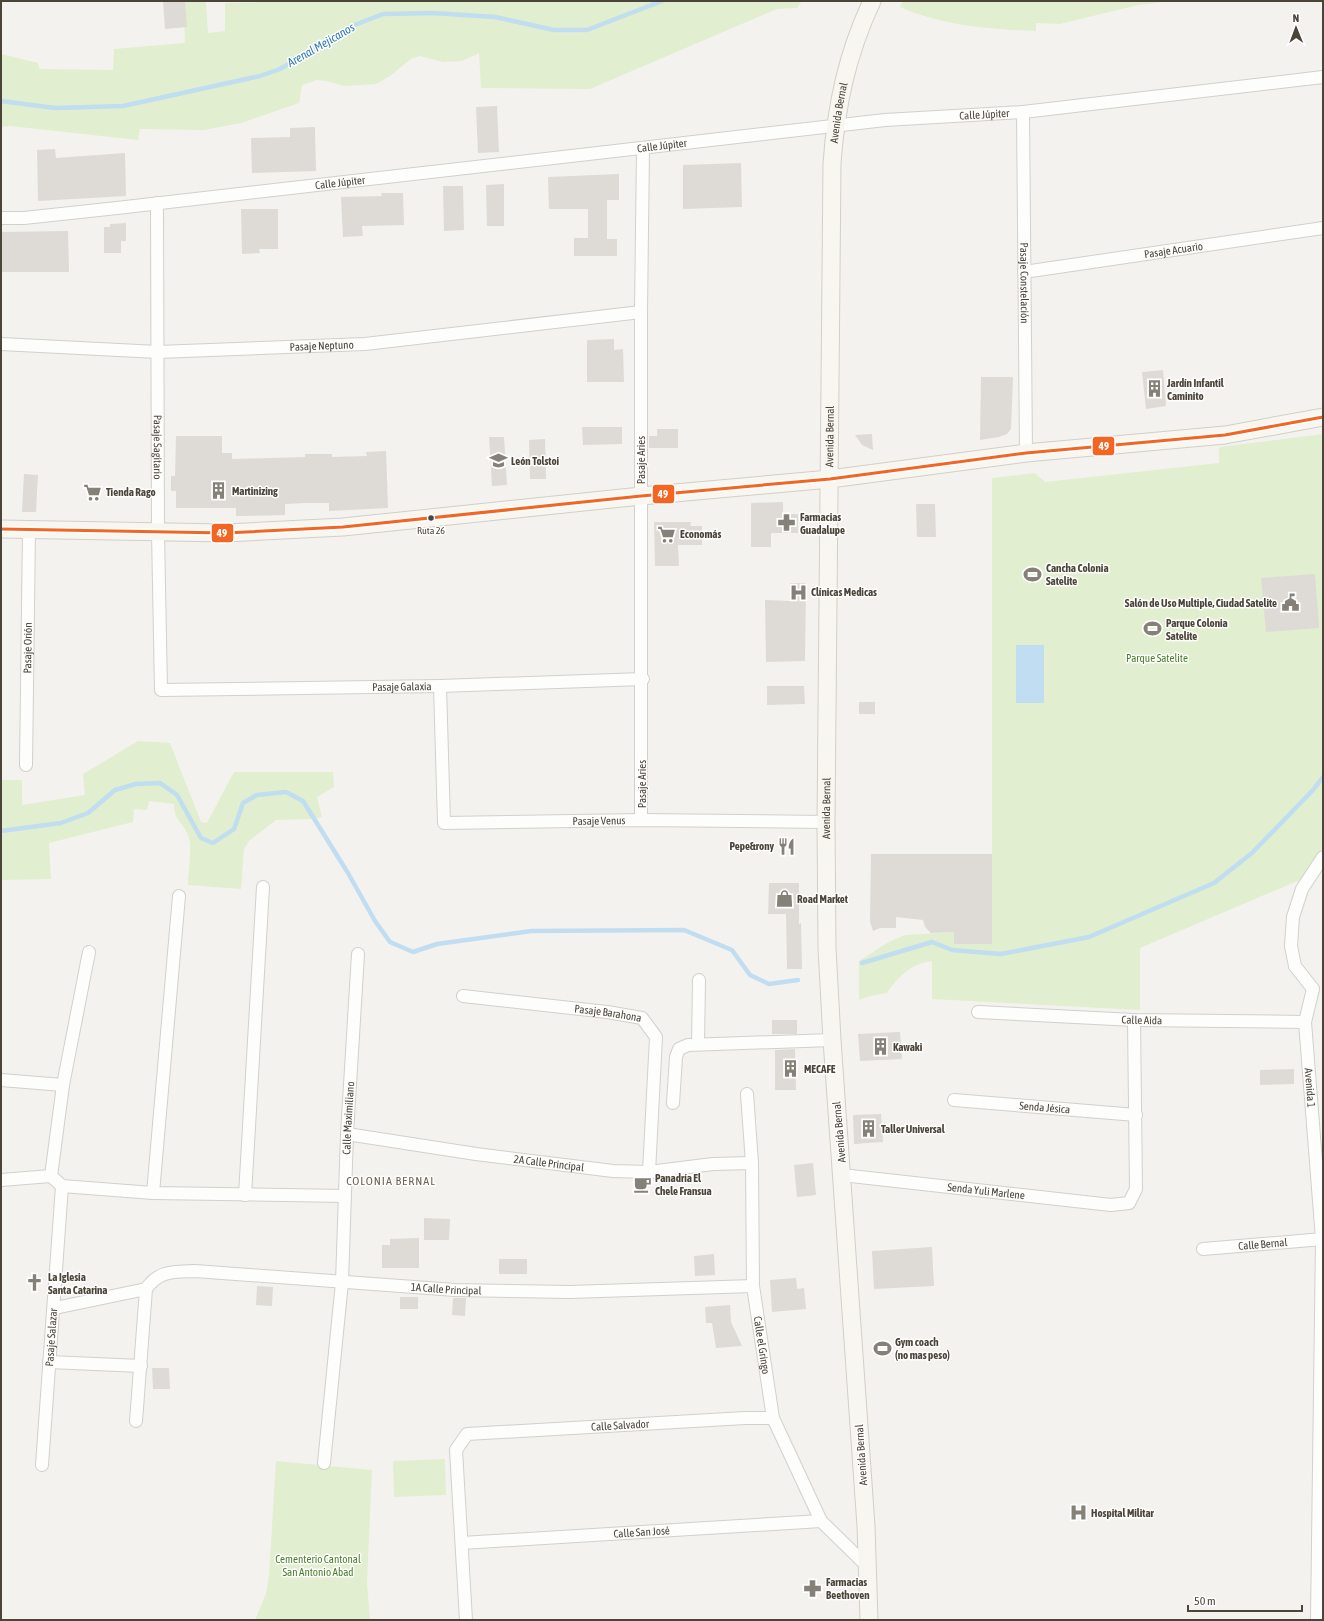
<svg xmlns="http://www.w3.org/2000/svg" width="1324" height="1621" font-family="'Asap Condensed',sans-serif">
<rect width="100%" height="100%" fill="#f4f2ee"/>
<path fill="#e1eecf" d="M 183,1 L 206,1 L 208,33 L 225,31 L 225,3 L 312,1 L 802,1 L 797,8 L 777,9 L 590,89 L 481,88 L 479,53 L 462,61 L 443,62 L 419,56 L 411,59 L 390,76 L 376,84 L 345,86 L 326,81 L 317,80 L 302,85 L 299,103 L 241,123 L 204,130 L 140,129 L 138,140 L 10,126 L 1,127 L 1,54 L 38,63 L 39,69 L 113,70 L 114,49 L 185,43 Z
M 903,1 L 1172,1 L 1138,5 L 1060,24 L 1036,23 L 1036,31 C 990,29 943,26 900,7 Z
M 1323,434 L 1323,847 L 1302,879 L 1140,948 L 1140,1010 L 932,999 L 932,961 C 910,964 899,976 887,993 L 870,996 L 859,1000 L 859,961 L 887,943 L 905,935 L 954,932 L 955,944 L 992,944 L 992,478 L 1035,473 L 1045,482 L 1219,463 L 1219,447 Z
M 138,741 L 170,743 L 201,822 L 207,823 L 234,772 L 333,772 L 334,787 L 317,797 L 322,817 L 313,819 L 276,820 L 249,841 L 244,849 L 241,889 L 188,885 C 188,872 193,846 188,835 C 182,821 174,820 174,804 L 149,801 L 147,810 L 134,809 L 133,822 L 49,843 L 51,879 L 1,880 L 1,780 L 22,780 L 22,805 L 85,795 L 83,774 Z
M 445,1459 L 446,1495 L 394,1497 L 393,1461 Z
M 276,1461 L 372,1470 L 367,1583 L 370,1620 L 255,1620 L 266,1594 L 269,1576 Z"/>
<path fill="#c0ddf1" d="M 1016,645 L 1044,645 L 1044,703 L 1016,703 Z"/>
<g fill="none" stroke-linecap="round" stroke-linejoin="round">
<path stroke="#c0ddf1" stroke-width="4.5" d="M 1,101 L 55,108 L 123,106 L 260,76 L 280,69 L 352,26 L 383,14 L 433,13 L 495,17 L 554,30 L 587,30 L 662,1
M 1,831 L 61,823 L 88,813 L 115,790 L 136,784 L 160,783 L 177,795 L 201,838 L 213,843 L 234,829 L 243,803 L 257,795 L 286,792 L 303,801 L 348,873 L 375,921 L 390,942 L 413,952 L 437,944 L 531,931 L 684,930 L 732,950 L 750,975 L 769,984 L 798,980
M 862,963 L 932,942 L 952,950 L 1001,954 L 1089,937 L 1214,883 L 1252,853 L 1313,790 L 1323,777"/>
</g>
<path fill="#dedbd6" d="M 163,1 L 185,1 L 187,27 L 165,29 Z
M 497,106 L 499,152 L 478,153 L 476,107 Z
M 315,127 L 316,171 L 252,173 L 251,138 L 290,137 L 290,128 Z
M 55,149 L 56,158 L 125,153 L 126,196 L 38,201 L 37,150 Z
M 741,163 L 742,207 L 683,209 L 683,165 Z
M 619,174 L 619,200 L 607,200 L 607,239 L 617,239 L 617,256 L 574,256 L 574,238 L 588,238 L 588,209 L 549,209 L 548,177 Z
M 504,184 L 504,226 L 487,226 L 486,185 Z
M 443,186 L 463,186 L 464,230 L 444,231 Z
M 381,193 L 403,193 L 404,225 L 362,226 L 363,236 L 343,237 L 341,197 L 382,196 Z
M 241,209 L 278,209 L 278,249 L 259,249 L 260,253 L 242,254 Z
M 126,223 L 126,241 L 121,241 L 121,253 L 104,253 L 104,227 L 110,227 L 110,224 Z
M 68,231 L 69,272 L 1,272 L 1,232 Z
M 614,339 L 614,350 L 623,349 L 624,382 L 587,382 L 587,340 Z
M 1163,370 L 1166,406 L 1146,409 L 1142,372 Z
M 981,377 L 1013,377 L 1011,429 L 1007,434 L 999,437 L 980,440 Z
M 582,427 L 622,427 L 622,444 L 583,445 Z
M 657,429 L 678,429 L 678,448 L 649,448 L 649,436 L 657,436 Z
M 872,434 L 873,450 L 862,445 L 855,435 Z
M 176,436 L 222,436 L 222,453 L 232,453 L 232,459 L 305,457 L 305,454 L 332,454 L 332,457 L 367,456 L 366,452 L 386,451 L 388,508 L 329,511 L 329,503 L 305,503 L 285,504 L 285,515 L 244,516 L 236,516 L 236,508 L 176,508 L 176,491 L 171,491 L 171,476 L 175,476 Z
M 489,437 L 504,437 L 507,485 L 492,486 Z
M 545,439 L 546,479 L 530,479 L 529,440 Z
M 24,474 L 38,475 L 36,512 L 22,512 Z
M 783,502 L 783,514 L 798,514 L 798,533 L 771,533 L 771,547 L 751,547 L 751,503 Z
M 916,504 L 935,504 L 936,537 L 917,537 Z
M 654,522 L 691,522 L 690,526 L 702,526 L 702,545 L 678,545 L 679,566 L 655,566 Z
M 1315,574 L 1319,628 L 1266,632 L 1261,578 Z
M 790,583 L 806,583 L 805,661 L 766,662 L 765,600 L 790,601 Z
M 767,686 L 804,686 L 805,704 L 767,705 Z
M 859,702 L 875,702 L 875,714 L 859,714 Z
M 871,854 L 992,854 L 992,944 L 954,944 L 954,932 L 931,933 L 925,927 L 923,920 L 896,917 L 896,928 L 880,928 L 873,931 L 870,922 Z
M 769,883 L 799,883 L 799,924 L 801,923 L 802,969 L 787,969 L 786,914 L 768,914 Z
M 772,1020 L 797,1020 L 797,1034 L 772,1034 Z
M 900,1032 L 902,1059 L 860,1061 L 858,1034 Z
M 795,1049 L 796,1090 L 775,1090 L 775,1050 Z
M 1294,1069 L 1294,1084 L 1260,1085 L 1260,1070 Z
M 881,1114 L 883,1142 L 854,1144 L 853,1115 Z
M 813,1163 L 816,1195 L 797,1197 L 794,1165 Z
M 424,1218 L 450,1219 L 449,1240 L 424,1240 Z
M 419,1238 L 419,1268 L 382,1268 L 382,1245 L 390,1245 L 390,1239 Z
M 932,1247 L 934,1286 L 874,1289 L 872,1251 Z
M 714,1254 L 715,1275 L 695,1276 L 694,1256 Z
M 499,1259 L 527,1259 L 527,1274 L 499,1274 Z
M 796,1278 L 797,1289 L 804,1288 L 806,1309 L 772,1312 L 770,1280 Z
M 257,1286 L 273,1287 L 272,1306 L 256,1305 Z
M 400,1297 L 418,1297 L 418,1309 L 400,1309 Z
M 453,1298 L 466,1298 L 465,1316 L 452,1315 Z
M 730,1305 L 731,1322 L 742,1346 L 716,1348 L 712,1323 L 706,1323 L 705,1307 Z
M 152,1368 L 169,1368 L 170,1389 L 153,1389 Z"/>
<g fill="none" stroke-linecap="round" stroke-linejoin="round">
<defs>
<g id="street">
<path id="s1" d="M 1023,112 L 1026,453"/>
<path id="s2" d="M 157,203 L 158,533 L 161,690 L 440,686 L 643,679"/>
<path id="s3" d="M 1,218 L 24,218 L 117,208 L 885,120 L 1023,112 L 1323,77"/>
<path id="s4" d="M 1024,272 L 1323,228"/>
<path id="s5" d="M 1,344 L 158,352 L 365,344 L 641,312"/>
<path id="s6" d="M 440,686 L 444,823 L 641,820 L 826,822"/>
<path id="s7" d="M 26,765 L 29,530"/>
<path d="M 641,820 L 641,312 L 643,148"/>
<path id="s8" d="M 1313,989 L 1305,1022 L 1322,1239 L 1317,1620"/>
<path d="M 1313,989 L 1295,966 L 1291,946 L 1293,917 L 1302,889 L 1323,857"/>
<path id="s9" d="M 463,996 L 607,1012 L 642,1018 L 656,1037 L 649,1172"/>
<path id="s10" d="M 978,1012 L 1134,1020 L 1305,1022"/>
<path d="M 698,1044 L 699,980"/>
<path d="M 1,1080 L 63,1085"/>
<path id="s11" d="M 747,1094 L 752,1163 L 753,1286 L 773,1418 L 821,1521 L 867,1566"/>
<path id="s12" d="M 954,1100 L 1136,1115"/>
<path d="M 673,1103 L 676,1057 L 679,1049 L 688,1045 L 832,1040"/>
<path id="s13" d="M 347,1134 L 476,1154 L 613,1171 L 649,1172 L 713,1164 L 752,1163"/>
<path id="s14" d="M 842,1175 L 1111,1205 L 1129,1203 L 1136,1189 L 1134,1020"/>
<path d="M 51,1176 L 63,1085 L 89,952"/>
<path d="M 1,1180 L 51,1176 L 62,1186 L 153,1193 L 345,1196"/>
<path d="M 153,1193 L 179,896"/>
<path d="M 245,1195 L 263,887"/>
<path id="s15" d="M 1203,1249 L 1323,1239"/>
<path d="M 55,1308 L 146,1289"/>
<path d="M 49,1362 L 141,1366"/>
<path id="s16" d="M 136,1421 L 146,1289 C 159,1270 174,1272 195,1271 L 455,1290 L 570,1292 L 753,1286"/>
<path id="s17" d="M 324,1463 L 342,1282 L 347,1134 L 358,954"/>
<path id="s18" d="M 42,1465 L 62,1186"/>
<path id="s19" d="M 462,1543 L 821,1521"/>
<path id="s20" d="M 466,1620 L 456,1450 L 467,1434 L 745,1418 L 773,1418"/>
</g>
<g id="secondary">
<path d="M 1,529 L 226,533 L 343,527 L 641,496 L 830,479 L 1026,453 L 1225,435 L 1323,417"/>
<path id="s21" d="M 869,1620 L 866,1526 L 832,1040 L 827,948 L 826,822 L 832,164 C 836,106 847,54 872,1"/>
</g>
</defs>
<use href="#street" stroke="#d2d0cb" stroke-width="14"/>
<use href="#secondary" stroke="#d3cfc5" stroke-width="19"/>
<use href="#street" stroke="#fdfdfc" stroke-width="12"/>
<use href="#secondary" stroke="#f7f6f1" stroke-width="17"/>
<defs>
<path id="bus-1" d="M 1,529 L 226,533 L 343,527 L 641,496 L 830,479 L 1026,453 L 1225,435 L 1323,417"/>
</defs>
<use href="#bus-1" stroke="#fff" stroke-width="6"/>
<use href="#bus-1" stroke="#f26522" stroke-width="3"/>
</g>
<defs>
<symbol id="building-bare" viewBox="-9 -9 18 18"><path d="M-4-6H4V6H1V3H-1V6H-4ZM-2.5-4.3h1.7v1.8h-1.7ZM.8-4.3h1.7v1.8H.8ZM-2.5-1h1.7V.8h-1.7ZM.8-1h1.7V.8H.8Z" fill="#868178" stroke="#fff" stroke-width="2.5" paint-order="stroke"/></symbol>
<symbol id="school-bare" viewBox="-9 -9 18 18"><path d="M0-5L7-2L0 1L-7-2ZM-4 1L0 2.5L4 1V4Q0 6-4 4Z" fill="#868178" stroke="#fff" stroke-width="2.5" paint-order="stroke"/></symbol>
<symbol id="supermarket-bare" viewBox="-9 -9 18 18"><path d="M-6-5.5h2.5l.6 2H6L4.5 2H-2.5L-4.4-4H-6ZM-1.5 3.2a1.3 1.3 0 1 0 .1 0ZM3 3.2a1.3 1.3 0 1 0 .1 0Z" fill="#868178" stroke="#fff" stroke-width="2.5" paint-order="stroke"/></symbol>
<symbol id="pharmacy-bare" viewBox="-9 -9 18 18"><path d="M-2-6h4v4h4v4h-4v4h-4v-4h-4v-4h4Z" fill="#868178" stroke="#fff" stroke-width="2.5" paint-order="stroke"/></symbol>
<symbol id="stadium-bare" viewBox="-9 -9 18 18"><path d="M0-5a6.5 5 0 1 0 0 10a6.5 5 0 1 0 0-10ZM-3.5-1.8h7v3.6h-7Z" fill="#868178" stroke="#fff" stroke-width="2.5" paint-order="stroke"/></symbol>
<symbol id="hospital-bare" viewBox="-9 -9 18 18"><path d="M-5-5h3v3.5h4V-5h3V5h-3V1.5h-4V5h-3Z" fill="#868178" stroke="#fff" stroke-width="2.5" paint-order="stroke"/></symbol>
<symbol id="civic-bare" viewBox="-9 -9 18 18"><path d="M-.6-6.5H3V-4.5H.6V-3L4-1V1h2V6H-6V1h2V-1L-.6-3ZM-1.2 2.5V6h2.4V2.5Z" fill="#868178" stroke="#fff" stroke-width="2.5" paint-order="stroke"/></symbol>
<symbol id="restaurant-bare" viewBox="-9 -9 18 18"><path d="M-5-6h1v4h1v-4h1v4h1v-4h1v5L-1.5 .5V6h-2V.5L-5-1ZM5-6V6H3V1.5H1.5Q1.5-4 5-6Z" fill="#868178" stroke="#fff" stroke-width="2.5" paint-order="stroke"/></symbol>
<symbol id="shop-bare" viewBox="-9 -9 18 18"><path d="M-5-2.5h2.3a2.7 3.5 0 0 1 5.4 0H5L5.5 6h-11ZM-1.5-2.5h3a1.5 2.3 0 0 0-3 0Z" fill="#868178" stroke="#fff" stroke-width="2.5" paint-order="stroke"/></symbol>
<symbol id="cafe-bare" viewBox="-9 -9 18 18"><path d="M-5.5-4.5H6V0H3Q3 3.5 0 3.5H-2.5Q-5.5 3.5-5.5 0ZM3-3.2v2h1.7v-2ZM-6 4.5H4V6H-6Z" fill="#868178" stroke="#fff" stroke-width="2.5" paint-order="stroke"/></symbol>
<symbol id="church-bare" viewBox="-9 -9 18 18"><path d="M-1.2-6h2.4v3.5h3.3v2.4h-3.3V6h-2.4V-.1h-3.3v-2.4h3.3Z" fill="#868178" stroke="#fff" stroke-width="2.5" paint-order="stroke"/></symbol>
</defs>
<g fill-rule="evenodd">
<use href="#building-bare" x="1142" y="376" width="25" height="25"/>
<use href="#school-bare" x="486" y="448" width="25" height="25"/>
<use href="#building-bare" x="206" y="478" width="25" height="25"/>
<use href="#supermarket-bare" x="80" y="480" width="25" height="25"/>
<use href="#pharmacy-bare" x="774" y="510" width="25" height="25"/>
<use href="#supermarket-bare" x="654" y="522" width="25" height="25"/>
<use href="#stadium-bare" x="1020" y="562" width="25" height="25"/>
<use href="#hospital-bare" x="786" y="580" width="25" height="25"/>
<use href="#civic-bare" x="1278" y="590" width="25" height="25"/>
<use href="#stadium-bare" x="1140" y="616" width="25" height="25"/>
<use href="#restaurant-bare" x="774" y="834" width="25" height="25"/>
<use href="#shop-bare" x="772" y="886" width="25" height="25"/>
<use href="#building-bare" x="868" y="1034" width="25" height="25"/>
<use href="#building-bare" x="778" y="1056" width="25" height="25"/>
<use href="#building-bare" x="856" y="1116" width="25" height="25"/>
<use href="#cafe-bare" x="630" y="1172" width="25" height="25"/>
<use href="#church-bare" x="22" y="1270" width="25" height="25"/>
<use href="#stadium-bare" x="870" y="1336" width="25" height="25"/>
<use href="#hospital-bare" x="1066" y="1500" width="25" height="25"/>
<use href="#pharmacy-bare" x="800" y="1576" width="25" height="25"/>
</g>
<circle fill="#4b4439" stroke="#fff" stroke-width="1.5" cx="431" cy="518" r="3.5"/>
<g text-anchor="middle" stroke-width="3" stroke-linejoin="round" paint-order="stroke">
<g font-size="10" fill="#4b4439" stroke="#fff">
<text x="431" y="534">Ruta 26</text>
</g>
<g font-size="11" fill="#4b4439" stroke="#fff">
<text dy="4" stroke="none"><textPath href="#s21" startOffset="1509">Avenida Bernal</textPath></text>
<text dy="4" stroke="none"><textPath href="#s3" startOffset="989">Calle Júpiter</textPath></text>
<text dy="4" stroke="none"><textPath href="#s3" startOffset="665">Calle Júpiter</textPath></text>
<text dy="4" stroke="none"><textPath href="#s3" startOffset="341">Calle Júpiter</textPath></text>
<text dy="4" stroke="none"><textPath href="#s4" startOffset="151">Pasaje Acuario</textPath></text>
<text dy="4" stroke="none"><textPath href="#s1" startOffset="171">Pasaje Constelación</textPath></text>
<text dy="4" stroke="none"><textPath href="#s5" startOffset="321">Pasaje Neptuno</textPath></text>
<text dy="4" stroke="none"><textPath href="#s21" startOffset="1185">Avenida Bernal</textPath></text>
<text dy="4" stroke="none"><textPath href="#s2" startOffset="244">Pasaje Sagitario</textPath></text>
<text transform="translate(641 460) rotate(-90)" y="4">Pasaje Aries</text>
<text dy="4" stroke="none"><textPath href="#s7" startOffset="117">Pasaje Orión</textPath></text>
<text dy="4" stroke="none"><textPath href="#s2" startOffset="728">Pasaje Galaxia</textPath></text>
<text transform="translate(642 784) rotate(-90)" y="4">Pasaje Aries</text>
<text dy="4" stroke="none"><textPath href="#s21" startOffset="813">Avenida Bernal</textPath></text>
<text dy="4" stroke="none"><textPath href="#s6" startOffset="292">Pasaje Venus</textPath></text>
<text dy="4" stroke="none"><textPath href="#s9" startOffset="146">Pasaje Barahona</textPath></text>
<text dy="4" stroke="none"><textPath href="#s10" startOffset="164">Calle Aida</textPath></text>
<text dy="4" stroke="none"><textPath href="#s8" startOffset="100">Avenida 1</textPath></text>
<text dy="4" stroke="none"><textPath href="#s12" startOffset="91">Senda Jésica</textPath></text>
<text dy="4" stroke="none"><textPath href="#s17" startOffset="346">Calle Maximiliano</textPath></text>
<text transform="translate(839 1132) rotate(-95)" y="4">Avenida Bernal</text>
<text dy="4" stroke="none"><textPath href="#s13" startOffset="204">2A Calle Principal</textPath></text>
<text dy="4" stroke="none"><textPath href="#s14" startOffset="145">Senda Yuli Marlene</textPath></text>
<text dy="4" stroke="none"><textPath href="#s15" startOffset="60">Calle Bernal</textPath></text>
<text dy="4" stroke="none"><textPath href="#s16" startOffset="439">1A Calle Principal</textPath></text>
<text dy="4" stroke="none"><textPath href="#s18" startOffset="128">Pasaje Salazar</textPath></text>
<text dy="4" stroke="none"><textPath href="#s11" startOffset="252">Calle el Gringo</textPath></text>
<text dy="4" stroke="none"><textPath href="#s20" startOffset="343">Calle Salvador</textPath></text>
<text transform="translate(861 1455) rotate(-94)" y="4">Avenida Bernal</text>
<text dy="4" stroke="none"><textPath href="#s19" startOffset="180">Calle San José</textPath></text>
</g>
<g font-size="11" font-weight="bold" fill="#4b4439" stroke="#fff" text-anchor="start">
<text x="1167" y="387">Jardín Infantil<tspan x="1167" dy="13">Caminito</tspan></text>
<text x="511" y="465">León Tolstoi</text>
<text x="232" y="495">Martinizing</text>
<text x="106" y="496">Tienda Rago</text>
<text x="800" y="521">Farmacias<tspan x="800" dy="13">Guadalupe</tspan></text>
<text x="680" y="538">Economás</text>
<text x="1046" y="572">Cancha Colonia<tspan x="1046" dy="13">Satelite</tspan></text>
<text x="811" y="596">Clínicas Medicas</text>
<text x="1277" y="607" text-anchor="end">Salón de Uso Multiple, Ciudad Satelite</text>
<text x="1166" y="627">Parque Colonia<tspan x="1166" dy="13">Satelite</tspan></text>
<text x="774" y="850" text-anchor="end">Pepe&amp;rony</text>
<text x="797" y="903">Road Market</text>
<text x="893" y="1051">Kawaki</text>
<text x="804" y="1073">MECAFE</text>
<text x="881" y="1133">Taller Universal</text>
<text x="655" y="1182">Panadría El<tspan x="655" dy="13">Chele Fransua</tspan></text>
<text x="48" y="1281">La Iglesia<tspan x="48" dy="13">Santa Catarina</tspan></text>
<text x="895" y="1346">Gym coach<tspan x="895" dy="13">(no mas peso)</tspan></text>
<text x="1091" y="1517">Hospital Militar</text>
<text x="826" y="1586">Farmacias<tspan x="826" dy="13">Beethoven</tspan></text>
</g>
<g font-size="11" fill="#4a7f2a" stroke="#fff">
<text x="1157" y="662">Parque Satelite</text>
<text x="318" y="1563">Cementerio Cantonal<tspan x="318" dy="13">San Antonio Abad</tspan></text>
</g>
<g font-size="12" font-style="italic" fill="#2e7ab2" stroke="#fff">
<text transform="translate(321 45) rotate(-30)" y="4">Arenal Mejicanos</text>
</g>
<g font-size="12" letter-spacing="1" fill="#6e6250" stroke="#fff">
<text x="391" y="1185">COLONIA BERNAL</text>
</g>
</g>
<g stroke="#fff" stroke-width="1.5">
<rect x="1092" y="436" width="23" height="20" rx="4" fill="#f26522"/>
<rect x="652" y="484" width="23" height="20" rx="4" fill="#f26522"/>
<rect x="211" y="523" width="23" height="20" rx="4" fill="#f26522"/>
</g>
<g font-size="11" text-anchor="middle" font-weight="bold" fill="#fff">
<text x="1104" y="450">49</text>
<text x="663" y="498">49</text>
<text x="222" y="537">49</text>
</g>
<rect width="1324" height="1621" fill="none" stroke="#4b4439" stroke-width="4"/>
<g transform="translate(1296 28) rotate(359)" stroke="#ffffff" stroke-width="3" paint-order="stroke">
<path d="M0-3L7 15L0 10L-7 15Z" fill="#4b4439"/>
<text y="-6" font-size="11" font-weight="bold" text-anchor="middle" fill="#4b4439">N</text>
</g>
<path d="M1188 1605v6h114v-6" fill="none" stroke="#4b4439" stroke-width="2"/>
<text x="1194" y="1605" font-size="12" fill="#4b4439" stroke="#ffffff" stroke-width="3" paint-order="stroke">50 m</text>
</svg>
